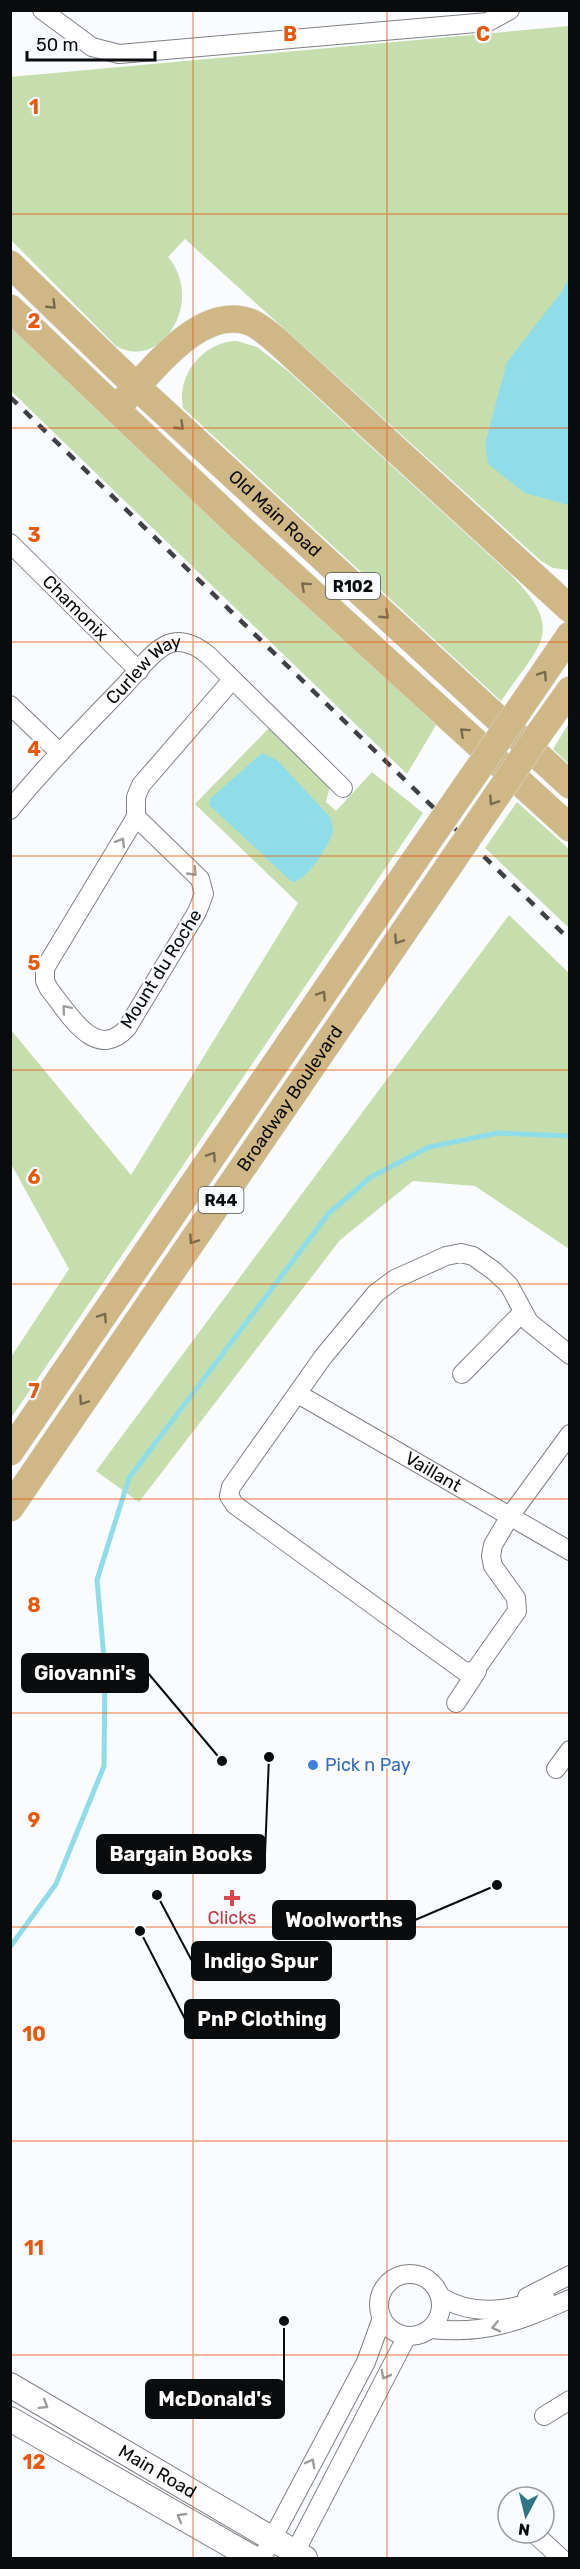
<svg xmlns="http://www.w3.org/2000/svg" width="580" height="2569" font-family="Rubik,sans-serif">
<rect width="100%" height="100%" fill="#f9fbff"/>
<path fill="#c6deae" d="M 569,26 L 569,570 L 553,568 L 541,561 L 185,239 L 168,257 C 206,302 160,372 116,346 L 11,240 L 10,77 Z
M 10,317 L 436,725 L 407,774 L 11,391 Z
M 237,341 L 257,347 L 288,371 L 507,571 C 568,631 541,642 501,701 L 183,408 C 176,375 204,341 237,341 Z
M 569,723 L 569,764 L 553,749 Z
M 270,727 L 330,785 L 326,802 L 336,811 L 372,772 L 423,813 L 11,1418 L 11,1357 L 69,1269 L 11,1164 L 11,1030 L 131,1175 L 298,903 L 195,804 Z
M 517,802 L 569,849 L 569,928 L 485,848 Z
M 509,915 L 569,973 L 569,1249 L 475,1186 L 413,1181 L 340,1240 L 139,1502 L 96,1471 Z"/>
<path fill="#8edde9" d="M 569,277 L 569,505 L 525,493 L 488,464 L 485,444 L 507,362 L 563,290 Z
M 262,753 L 277,760 L 330,817 C 331,821 333,826 333,831 C 331,843 305,883 292,882 L 209,805 L 210,799 Z"/>
<g fill="none" stroke-linecap="round" stroke-linejoin="round">
<path stroke="#8edde9" stroke-width="5" d="M 10,1947 L 56,1884 L 104,1766 L 105,1669 L 97,1580 L 129,1478 L 329,1213 L 371,1177 L 429,1147 L 498,1133 L 570,1136"/>
<defs>
<g id="street">
<path d="M 42,10 L 92,47 L 119,54 L 488,22 L 510,10"/>
<path id="s1" d="M 10,543 L 139,671"/>
<path d="M 10,705 L 60,753"/>
<path id="s2" d="M 10,810 C 45,766 85,727 123,687 C 136,674 150,653 166,645 C 182,637 197,646 208,655 L 343,788"/>
<path d="M 136,817 L 200,879 L 204,894 L 197,912 L 127,1028 C 95,1063 68,1012 49,989 L 45,981 L 45,968 L 136,817 L 136,797 L 141,785 L 232,680"/>
<path d="M 570,1355 L 529,1322 L 509,1285 L 494,1271 L 473,1256 L 461,1253 L 446,1256 L 395,1279 L 376,1293 L 323,1357 L 231,1487 L 229,1496 L 235,1505 L 464,1671 L 474,1672 L 517,1611 L 516,1598 L 493,1566 L 491,1556 L 493,1545 L 510,1516 L 570,1434"/>
<path d="M 462,1374 L 522,1313"/>
<path id="s3" d="M 298,1394 L 570,1551"/>
<path d="M 456,1703 L 477,1671"/>
<path d="M 556,1769 L 570,1750"/>
<circle cx="410" cy="2305" r="31"/>
<path d="M 441,2297 C 473,2317 512,2311 545,2297"/>
<path d="M 527,2297 L 570,2275"/>
<path d="M 431,2329 C 487,2335 519,2321 570,2299"/>
<path d="M 544,2416 L 570,2400"/>
<path d="M 537,2536 L 561,2558"/>
<path d="M 262,2558 L 366,2362 L 382,2318"/>
<path d="M 292,2558 L 407,2336"/>
</g>
<g id="secondary">
<path id="s4" d="M 10,2385 L 305,2558"/>
<path d="M 10,2419 L 253,2558"/>
</g>
<g id="primary">
<path id="s5" d="M 10,264 L 137,387 L 570,785"/>
<path d="M 10,308 L 243,530 L 570,828"/>
<path d="M 124,400 C 154,369 201,304 250,322 C 260,326 268,334 277,341 L 570,609"/>
<path d="M 516,714 L 570,635"/>
<path d="M 538,735 L 570,690"/>
<path d="M 10,1452 L 408,870"/>
<path id="s6" d="M 10,1508 L 431,892"/>
</g>
</defs>
<use href="#street" stroke="#7e8085" stroke-width="20"/>
<use href="#secondary" stroke="#7e8085" stroke-width="26"/>
<use href="#primary" stroke="#d8d8d8" stroke-width="28"/>
<use href="#street" stroke="#fff" stroke-width="18"/>
<use href="#secondary" stroke="#fff" stroke-width="24"/>
<use href="#primary" stroke="#d0b886" stroke-width="27"/>
<path stroke="#404144" stroke-width="4.5" stroke-dasharray="10 10" stroke-linecap="butt" d="M 10,397 L 570,940"/>
<defs>
<path id="primary-bridge" d="M 408,870 L 516,714
M 431,892 L 538,735"/>
</defs>
<use href="#primary-bridge" stroke="#d8d8d8" stroke-width="28" stroke-linecap="butt"/>
<use href="#primary-bridge" stroke="#d0b886" stroke-width="27"/>
</g>
<defs><path id="oneway-chevron" d="M-2-3.5L2.5 0L-2 3.5" fill="none" stroke-width="1.6" stroke-linecap="round" stroke-linejoin="round" transform="scale(1.5)"/></defs>
<g stroke="#776a50">
<use href="#oneway-chevron" transform="translate(52 305) rotate(44)"/>
<use href="#oneway-chevron" transform="translate(180 426) rotate(43)"/>
<use href="#oneway-chevron" transform="translate(305 586) rotate(-138)"/>
<use href="#oneway-chevron" transform="translate(385 615) rotate(43)"/>
<use href="#oneway-chevron" transform="translate(543 675) rotate(-56)"/>
<use href="#oneway-chevron" transform="translate(464 732) rotate(-138)"/>
<use href="#oneway-chevron" transform="translate(493 801) rotate(124)"/>
<use href="#oneway-chevron" transform="translate(398 940) rotate(124)"/>
<use href="#oneway-chevron" transform="translate(322 995) rotate(-56)"/>
<use href="#oneway-chevron" transform="translate(212 1156) rotate(-56)"/>
<use href="#oneway-chevron" transform="translate(193 1240) rotate(124)"/>
<use href="#oneway-chevron" transform="translate(103 1317) rotate(-56)"/>
<use href="#oneway-chevron" transform="translate(83 1401) rotate(124)"/>
</g>
<g stroke="#9d9d9e">
<use href="#oneway-chevron" transform="translate(121 842) rotate(-59)"/>
<use href="#oneway-chevron" transform="translate(193 872) rotate(46)"/>
<use href="#oneway-chevron" transform="translate(66 1009) rotate(-130)"/>
<use href="#oneway-chevron" transform="translate(496 2327) rotate(167)"/>
<use href="#oneway-chevron" transform="translate(385 2375) rotate(118)"/>
<use href="#oneway-chevron" transform="translate(44 2405) rotate(32)"/>
<use href="#oneway-chevron" transform="translate(311 2463) rotate(-62)"/>
<use href="#oneway-chevron" transform="translate(181 2517) rotate(-150)"/>
</g>
<path fill="none" stroke="#e8590c" stroke-width="1.5" stroke-opacity="0.55" d="M 193,10 L 193,2558M 387,10 L 387,2558M 10,214 L 570,214M 10,428 L 570,428M 10,642 L 570,642M 10,856 L 570,856M 10,1070 L 570,1070M 10,1284 L 570,1284M 10,1499 L 570,1499M 10,1713 L 570,1713M 10,1927 L 570,1927M 10,2141 L 570,2141M 10,2355 L 570,2355"/>
<circle fill="#3f7fe0" stroke="#f9fbff" stroke-width="2" cx="313" cy="1765" r="6"/>
<path fill="#e0444e" stroke="#f9fbff" stroke-width="2" d="M229 1889h6v6h6v6h-6v6h-6v-6h-6v-6h6z"/>
<g text-anchor="middle" stroke-width="4.5" stroke-linejoin="round" paint-order="stroke">
<g fill="#f9fbff" stroke="#525356" stroke-width="1.5">
<rect x="326" y="573" width="54" height="26" rx="4.5"/>
<rect x="198.5" y="1187" width="45" height="26" rx="4.5"/>
</g>
<g font-size="16" font-weight="bold" fill="#0a0b0d">
<text x="353" y="592">R102</text>
<text x="221" y="1206">R44</text>
</g>
<g font-size="18" fill="#0a0b0d" stroke="#f9fbff">
<text dy="6" stroke="none"><textPath href="#s5" startOffset="364">Old Main Road</textPath></text>
<text dy="6" stroke="none"><textPath href="#s1" startOffset="92">Chamonix</textPath></text>
<text dy="6" stroke="none"><textPath href="#s2" startOffset="195">Curlew Way</textPath></text>
<text transform="translate(161 969) rotate(-58)" y="6">Mount du Roche</text>
<text dy="6" stroke="none"><textPath href="#s6" startOffset="496">Broadway Boulevard</textPath></text>
<text dy="6" stroke="none"><textPath href="#s3" startOffset="156">Vaillant</textPath></text>
<text dy="6" stroke="none"><textPath href="#s4" startOffset="171">Main Road</textPath></text>
</g>
<g font-size="18" fill="#366cbe" stroke="#f9fbff" text-anchor="start">
<text x="325" y="1771">Pick n Pay</text>
</g>
<g font-size="18" fill="#be3a42" stroke="#f9fbff">
<text x="232" y="1924">Clicks</text>
</g>
</g>
<g font-size="20" text-anchor="middle" font-weight="bold" fill="#e8590c" stroke="#f9fbff" stroke-width="4.5" stroke-linejoin="round" paint-order="stroke">
<text x="290" y="41">B</text>
<text x="483" y="41">C</text>
<text x="34" y="114">1</text>
<text x="34" y="328">2</text>
<text x="34" y="542">3</text>
<text x="34" y="756">4</text>
<text x="34" y="970">5</text>
<text x="34" y="1184">6</text>
<text x="34" y="1398">7</text>
<text x="34" y="1612">8</text>
<text x="34" y="1827">9</text>
<text x="34" y="2041">10</text>
<text x="34" y="2255">11</text>
<text x="34" y="2469">12</text>
</g>
<path fill="none" stroke="#0a0b0d" stroke-width="2" d="M222 1761L148 1673M269 1757L265 1854M497 1885L415 1920M157 1895L192 1961M140 1931L185 2019M284 2321L284 2399"/>
<g fill="#0a0b0d" stroke="#f9fbff" stroke-width="2">
<circle cx="222" cy="1761" r="6"/>
<circle cx="269" cy="1757" r="6"/>
<circle cx="497" cy="1885" r="6"/>
<circle cx="157" cy="1895" r="6"/>
<circle cx="140" cy="1931" r="6"/>
<circle cx="284" cy="2321" r="6"/>
</g>
<g fill="#0a0b0d" stroke="#0a0b0d" stroke-width="2">
<rect x="22" y="1654" width="126" height="38" rx="6"/>
<rect x="97" y="1835" width="168" height="38" rx="6"/>
<rect x="273" y="1901" width="142" height="38" rx="6"/>
<rect x="192" y="1942" width="139" height="38" rx="6"/>
<rect x="185" y="2000" width="154" height="38" rx="6"/>
<rect x="146" y="2380" width="138" height="38" rx="6"/>
</g>
<g font-size="20" text-anchor="middle" font-weight="bold" fill="#fff">
<text x="85" y="1680">Giovanni's</text>
<text x="181" y="1861">Bargain Books</text>
<text x="344" y="1927">Woolworths</text>
<text x="261" y="1968">Indigo Spur</text>
<text x="262" y="2026">PnP Clothing</text>
<text x="215" y="2406">McDonald's</text>
</g>
<rect width="580" height="2569" fill="none" stroke="#0a0b0d" stroke-width="24"/>
<g transform="translate(526 2515) rotate(187)"><circle r="28" fill="#f9fbff" stroke="#999b9e" stroke-width="1.5"/>
<path d="M0-4.5L10 22L0 15L-10 22Z" fill="#317685"/>
<text y="-9" font-size="16" font-weight="bold" text-anchor="middle" fill="#0a0b0d">N</text>
</g>
<path d="M27 51v9h128v-9" fill="none" stroke="#0a0b0d" stroke-width="3"/>
<text x="36" y="51" font-size="18" fill="#0a0b0d" stroke="#f9fbff" stroke-width="4.5" paint-order="stroke">50 m</text>
</svg>
